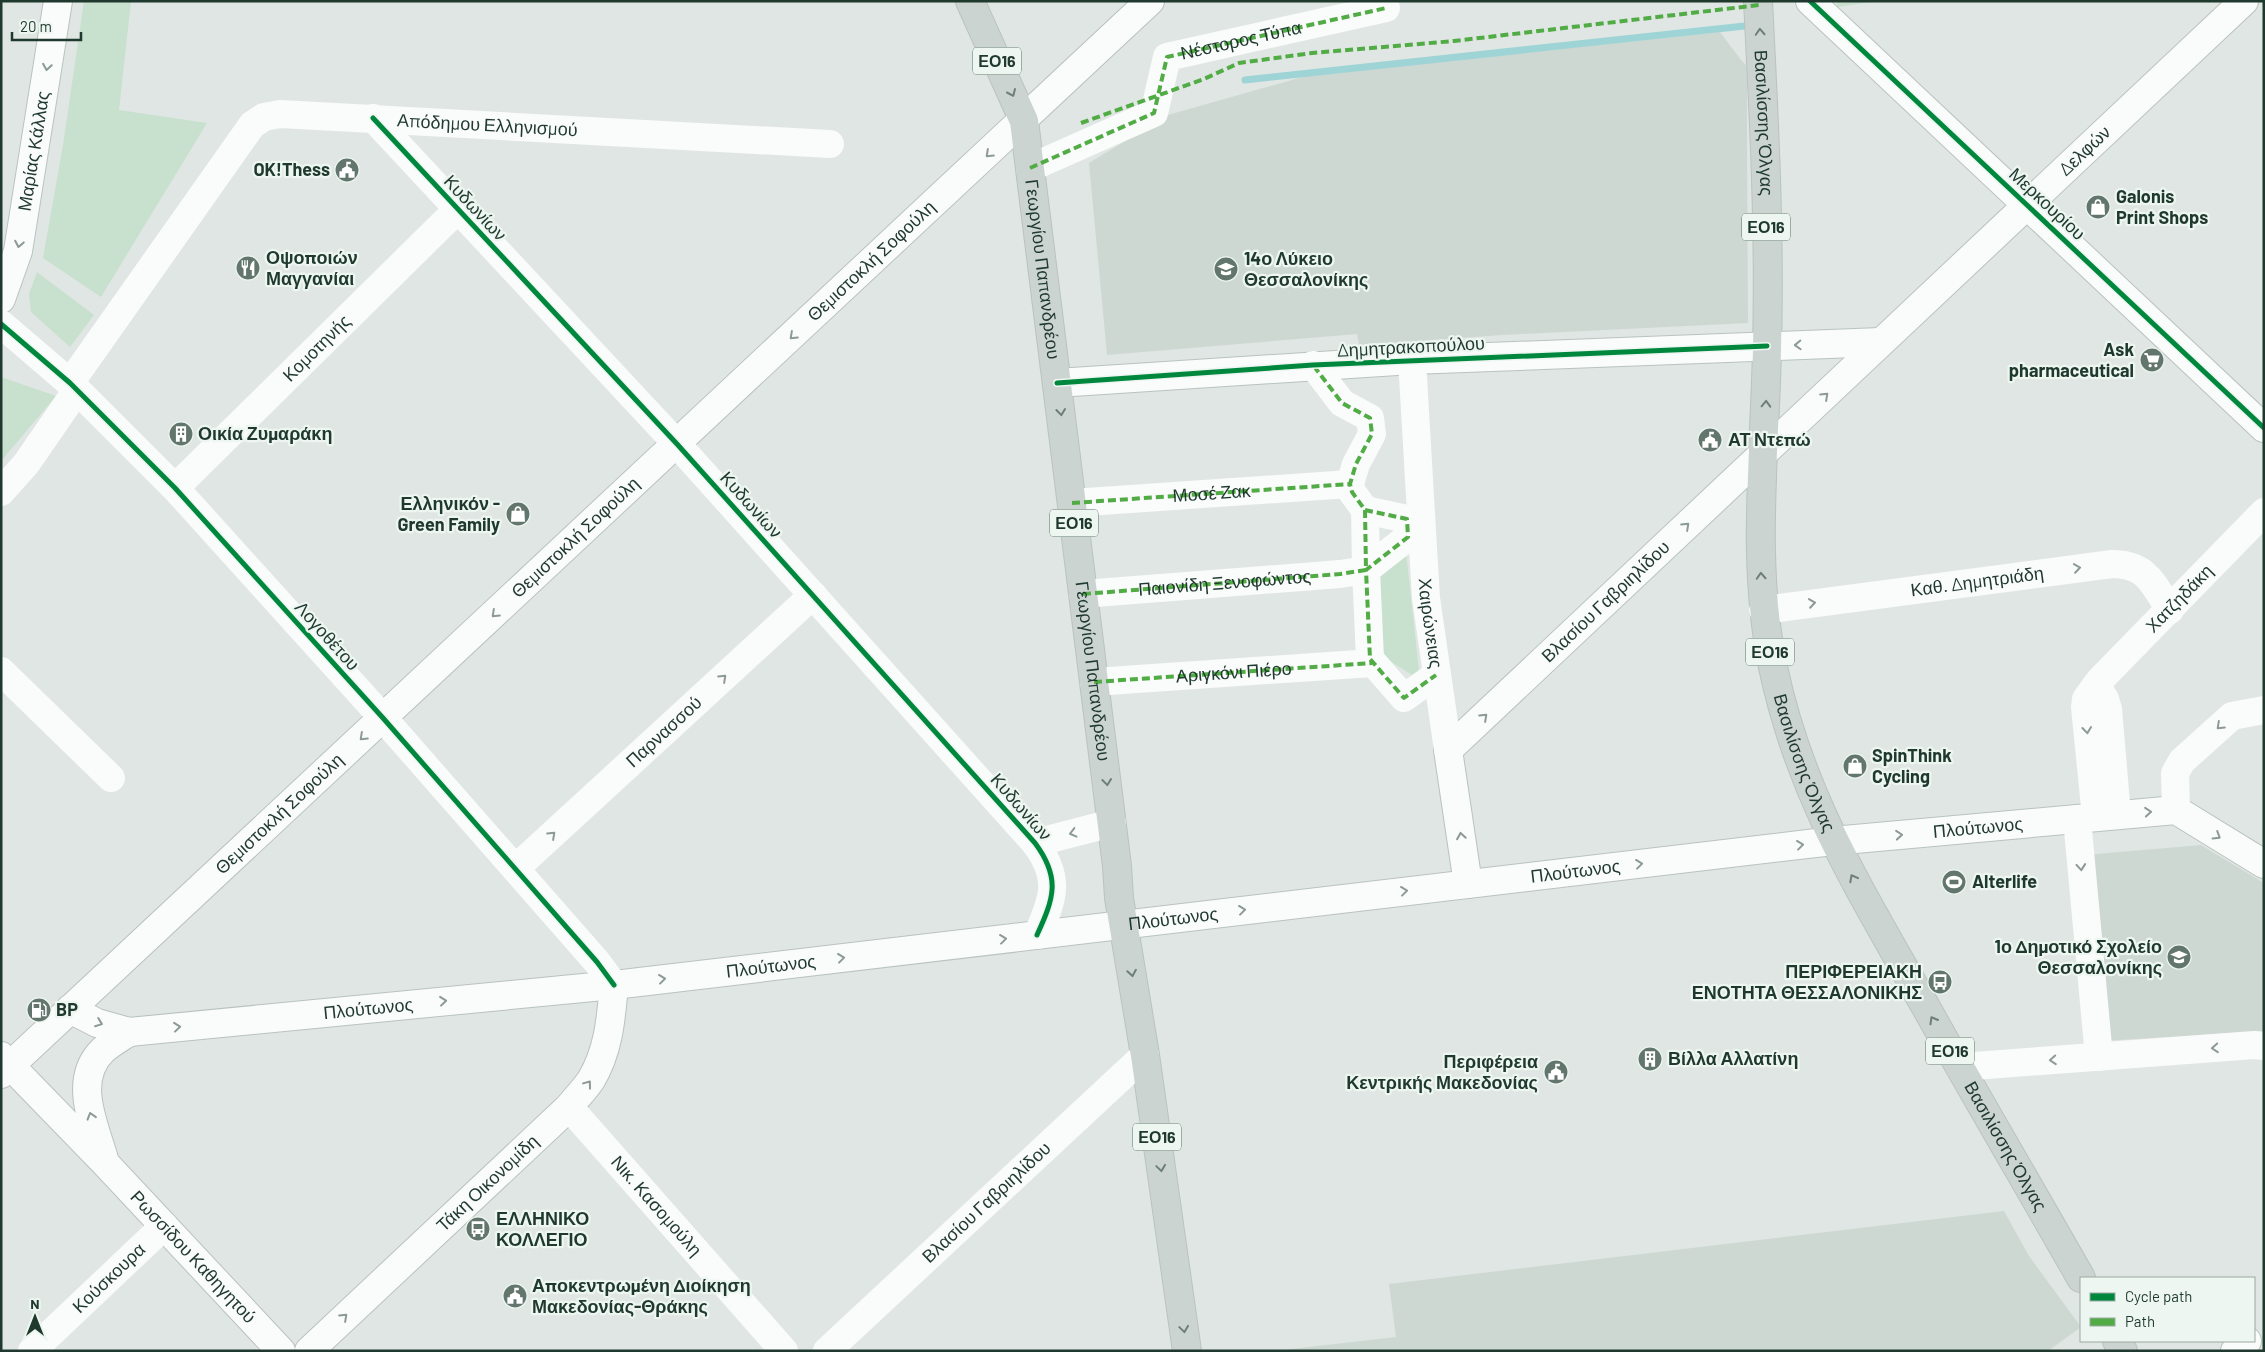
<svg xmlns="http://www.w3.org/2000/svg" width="2265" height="1352" font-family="Barlow,sans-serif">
<rect width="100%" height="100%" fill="#e0e6e3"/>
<path fill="#ced8d3" d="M 1720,32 L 1741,60 L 1750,69 L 1747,85 L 1747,131 L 1748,323 L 1502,335 L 1359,345 L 1357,334 L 1107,355 L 1089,163 L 1168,115 L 1306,76 Z
M 2201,845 L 2264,883 L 2264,1031 L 2103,1041 L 2085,855 Z
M 2004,1211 L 2029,1256 L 2081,1327 L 2048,1351 L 1274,1351 L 1396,1337 L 1389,1284 Z"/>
<path fill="#c8e0ce" d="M 84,1 L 131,1 L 119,110 L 207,123 L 101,297 L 43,258 L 63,145 Z
M 1837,1 L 1877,1 L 1837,7 Z
M 37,272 L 94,315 L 70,347 L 31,312 L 29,294 Z
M 1,377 L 56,396 L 1,461 Z
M 1406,552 L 1420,680 L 1379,654 L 1372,574 Z"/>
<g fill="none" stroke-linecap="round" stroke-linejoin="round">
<path stroke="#9fd4d6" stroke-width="7" d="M 1245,80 L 1754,25"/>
<defs>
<g id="secondary">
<path d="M 1810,1 L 2264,428"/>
<path id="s13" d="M 1,299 L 18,251 L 58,1"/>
<path d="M 1057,383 L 1412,360 L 1881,342"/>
<path id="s14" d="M 1468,884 L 1448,750 L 2244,1"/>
<path id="s15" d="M 70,1009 L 97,1023 L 129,1032 L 614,985 L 1833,841 L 2176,810 L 2264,864"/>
<path id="s16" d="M 1,1056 L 105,1163 L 281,1351"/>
<path id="s17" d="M 1,1074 L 1150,1"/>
<path d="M 104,1159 C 94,1124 72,1080 103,1050 C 111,1043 120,1038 129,1032"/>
<path id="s18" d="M 309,1351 L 569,1107 C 576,1098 585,1089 591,1080 C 609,1050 611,1018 614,985"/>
<path d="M 2235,1351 L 2247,1341"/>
</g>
<g id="primary">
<path id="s19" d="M 970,1 L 1024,121 L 1117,866 L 1119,898 L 1145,1055 L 1187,1351"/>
<path id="s20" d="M 1758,1 C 1764,117 1770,233 1767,348 C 1765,455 1751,562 1773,667 C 1798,786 1850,873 1909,977 C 1965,1078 2024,1178 2081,1278"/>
<path d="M 2117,1341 L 2123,1351"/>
</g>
</defs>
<use href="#secondary" stroke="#b9c3be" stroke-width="30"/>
<use href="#primary" stroke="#bac3bf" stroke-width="30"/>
<g stroke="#fafbfb" stroke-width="28">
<path d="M 373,118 L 677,444 L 1035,843 C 1061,878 1054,898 1037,935"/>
<path id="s1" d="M 1030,168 L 1154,113 L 1167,57 L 1386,8"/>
<path d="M 1,324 L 70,383 L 175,488 L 383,718 L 597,962 L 614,985"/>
<path id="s2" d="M 1412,360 L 1426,598 L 1448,750"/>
<path id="s3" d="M 70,383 L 252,125 L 264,117 L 280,114 L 830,144"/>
<path id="s4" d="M 175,488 L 458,209"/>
<path d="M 1,492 L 26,464 L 77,390"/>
<path id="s5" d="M 1072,503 L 1350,484"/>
<path d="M 1365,510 L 1407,519 L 1408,537 L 1366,570 L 1370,659 L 1404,698 L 1436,675"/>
<path d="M 1083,594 L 1340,574 L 1366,570 L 1365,510 L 1352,492 L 1350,484 L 1356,464 L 1372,434 L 1370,418 L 1342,403 L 1313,365"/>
<path id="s6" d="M 1763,610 L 2112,564 C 2147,564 2153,584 2170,610"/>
<path d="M 1,671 L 111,778"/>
<path id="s7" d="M 1094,682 L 1372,663"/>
<path d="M 2096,685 L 2105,699 L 2108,709 L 2117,815"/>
<path d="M 2176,810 L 2175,773 L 2182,761 L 2232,716 L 2264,710"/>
<path id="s8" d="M 2096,817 L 2085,707 L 2086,699 L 2100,680 L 2264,512"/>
<path d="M 2077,819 L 2099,1057"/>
<path d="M 1035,843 L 1112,823"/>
<path id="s9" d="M 516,868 L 813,595"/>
<path d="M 1960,1067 L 2254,1045 L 2264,1046"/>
<path id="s10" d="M 569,1107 L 784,1351"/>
<path id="s11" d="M 32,1351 L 164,1226"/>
<path id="s12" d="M 827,1351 L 1145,1055"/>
</g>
<use href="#secondary" stroke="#fafbfb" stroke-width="28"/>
<use href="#primary" stroke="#ccd4d1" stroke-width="28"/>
<g stroke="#52ac45" stroke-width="4" stroke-dasharray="8 4" stroke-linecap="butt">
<path d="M 1081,123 L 1204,79 L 1239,63 L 1312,53 L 1454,41 L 1759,5"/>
<path d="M 1030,168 L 1154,113 L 1167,57 L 1386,8"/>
<path d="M 1072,503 L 1350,484"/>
<path d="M 1365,510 L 1407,519 L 1408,537 L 1366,570 L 1370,659 L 1404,698 L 1436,675"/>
<path id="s21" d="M 1083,594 L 1340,574 L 1366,570 L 1365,510 L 1352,492 L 1350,484 L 1356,464 L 1372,434 L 1370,418 L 1342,403 L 1313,365"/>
<path d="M 1094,682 L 1372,663"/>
</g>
<defs>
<path id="cycleway" d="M 1810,1 L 2264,428
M 373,118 L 677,444 L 1035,843 C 1061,878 1054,898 1037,935
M 1,324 L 70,383 L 175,488 L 383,718 L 597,962 L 614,985
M 1057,383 L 1313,365 L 1767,346"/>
</defs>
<use href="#cycleway" stroke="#edf6f1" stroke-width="8"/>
<use href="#cycleway" stroke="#00873e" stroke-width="5"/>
</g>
<defs><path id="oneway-chevron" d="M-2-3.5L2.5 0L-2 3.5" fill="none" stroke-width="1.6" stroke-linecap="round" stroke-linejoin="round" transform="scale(1.25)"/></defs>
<g stroke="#6d7f78">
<use href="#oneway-chevron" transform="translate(1760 32) rotate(-93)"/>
<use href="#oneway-chevron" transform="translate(1012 93) rotate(66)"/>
<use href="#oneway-chevron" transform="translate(1766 404) rotate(-88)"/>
<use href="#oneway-chevron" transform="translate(1061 412) rotate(83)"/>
<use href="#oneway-chevron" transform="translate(1761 576) rotate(-93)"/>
<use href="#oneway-chevron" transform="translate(1107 782) rotate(83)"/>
<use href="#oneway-chevron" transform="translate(1853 878) rotate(-118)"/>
<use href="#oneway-chevron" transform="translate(1132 973) rotate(81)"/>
<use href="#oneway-chevron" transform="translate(1933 1020) rotate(-120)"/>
<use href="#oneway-chevron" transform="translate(1161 1168) rotate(82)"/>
<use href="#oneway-chevron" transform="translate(1184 1329) rotate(82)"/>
</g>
<g stroke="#8c9a95">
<use href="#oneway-chevron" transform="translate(47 67) rotate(99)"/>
<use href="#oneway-chevron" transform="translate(989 154) rotate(137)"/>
<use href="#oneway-chevron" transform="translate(19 244) rotate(101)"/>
<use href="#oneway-chevron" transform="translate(793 336) rotate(137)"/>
<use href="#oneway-chevron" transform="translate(1798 345) rotate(178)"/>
<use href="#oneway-chevron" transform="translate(1825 396) rotate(-43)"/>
<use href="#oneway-chevron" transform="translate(1686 526) rotate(-43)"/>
<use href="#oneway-chevron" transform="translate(2077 568) rotate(-8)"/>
<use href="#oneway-chevron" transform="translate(1812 603) rotate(-8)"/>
<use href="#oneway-chevron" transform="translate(495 614) rotate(137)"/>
<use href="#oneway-chevron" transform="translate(723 678) rotate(-43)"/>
<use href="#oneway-chevron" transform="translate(1484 717) rotate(-43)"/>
<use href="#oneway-chevron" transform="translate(2220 726) rotate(137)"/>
<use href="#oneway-chevron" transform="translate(2087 730) rotate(84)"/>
<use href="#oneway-chevron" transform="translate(363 737) rotate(137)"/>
<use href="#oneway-chevron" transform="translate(2148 812) rotate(-5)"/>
<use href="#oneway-chevron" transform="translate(1073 833) rotate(166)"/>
<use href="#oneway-chevron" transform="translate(552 835) rotate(-43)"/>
<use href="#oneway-chevron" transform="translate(1899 835) rotate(-5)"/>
<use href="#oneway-chevron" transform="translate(1461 836) rotate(-99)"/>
<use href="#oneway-chevron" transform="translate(2217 836) rotate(32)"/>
<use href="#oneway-chevron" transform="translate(1800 845) rotate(-7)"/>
<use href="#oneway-chevron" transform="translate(1639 864) rotate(-7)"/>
<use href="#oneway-chevron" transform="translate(2081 867) rotate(85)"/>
<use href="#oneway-chevron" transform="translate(1404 891) rotate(-7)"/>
<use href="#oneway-chevron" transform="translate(1242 910) rotate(-7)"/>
<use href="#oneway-chevron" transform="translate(1003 939) rotate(-7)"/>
<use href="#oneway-chevron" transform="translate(841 958) rotate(-7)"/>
<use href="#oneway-chevron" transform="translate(662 979) rotate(-7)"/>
<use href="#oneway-chevron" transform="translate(443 1001) rotate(-6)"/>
<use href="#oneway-chevron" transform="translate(99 1023) rotate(21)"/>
<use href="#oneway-chevron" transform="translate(177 1027) rotate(-6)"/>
<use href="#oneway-chevron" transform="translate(2215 1048) rotate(176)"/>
<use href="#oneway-chevron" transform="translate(2053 1060) rotate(176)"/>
<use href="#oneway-chevron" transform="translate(588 1084) rotate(-53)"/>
<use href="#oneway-chevron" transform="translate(91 1116) rotate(-107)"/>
<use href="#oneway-chevron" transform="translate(344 1317) rotate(-43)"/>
</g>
<defs>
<symbol id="civic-disc" viewBox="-11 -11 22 22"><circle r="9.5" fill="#63766e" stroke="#edf6f1"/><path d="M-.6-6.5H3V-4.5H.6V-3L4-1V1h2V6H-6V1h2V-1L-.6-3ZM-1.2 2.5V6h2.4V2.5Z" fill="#fff"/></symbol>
<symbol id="shop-disc" viewBox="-11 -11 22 22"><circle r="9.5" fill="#63766e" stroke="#edf6f1"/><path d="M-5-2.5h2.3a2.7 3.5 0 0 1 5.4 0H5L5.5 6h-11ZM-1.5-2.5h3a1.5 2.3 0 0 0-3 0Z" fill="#fff"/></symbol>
<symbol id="restaurant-disc" viewBox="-11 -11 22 22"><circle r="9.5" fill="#63766e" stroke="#edf6f1"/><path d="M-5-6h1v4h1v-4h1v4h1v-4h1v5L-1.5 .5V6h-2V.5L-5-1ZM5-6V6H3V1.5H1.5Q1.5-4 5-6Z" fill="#fff"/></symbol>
<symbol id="school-disc" viewBox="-11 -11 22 22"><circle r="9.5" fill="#63766e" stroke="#edf6f1"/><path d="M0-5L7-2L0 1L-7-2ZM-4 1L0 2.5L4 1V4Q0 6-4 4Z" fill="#fff"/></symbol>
<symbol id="supermarket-disc" viewBox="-11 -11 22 22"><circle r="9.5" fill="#63766e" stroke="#edf6f1"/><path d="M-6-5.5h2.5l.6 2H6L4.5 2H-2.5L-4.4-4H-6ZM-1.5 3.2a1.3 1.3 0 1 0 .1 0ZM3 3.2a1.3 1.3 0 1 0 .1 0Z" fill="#fff"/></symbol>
<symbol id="building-disc" viewBox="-11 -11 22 22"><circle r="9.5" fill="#63766e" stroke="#edf6f1"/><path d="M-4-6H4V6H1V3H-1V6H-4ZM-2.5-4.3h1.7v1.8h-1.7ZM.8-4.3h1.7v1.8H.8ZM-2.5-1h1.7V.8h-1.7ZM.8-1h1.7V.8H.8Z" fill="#fff"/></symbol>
<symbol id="stadium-disc" viewBox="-11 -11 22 22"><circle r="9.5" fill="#63766e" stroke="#edf6f1"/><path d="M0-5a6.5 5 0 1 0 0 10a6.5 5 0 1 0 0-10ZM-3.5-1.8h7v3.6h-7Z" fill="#fff"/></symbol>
<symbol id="bus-disc" viewBox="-11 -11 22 22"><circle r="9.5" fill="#63766e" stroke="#edf6f1"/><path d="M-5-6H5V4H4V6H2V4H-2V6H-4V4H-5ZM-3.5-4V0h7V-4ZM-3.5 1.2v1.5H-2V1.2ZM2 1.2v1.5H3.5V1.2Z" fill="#fff"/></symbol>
<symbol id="fuel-disc" viewBox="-11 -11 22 22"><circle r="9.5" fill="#63766e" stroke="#edf6f1"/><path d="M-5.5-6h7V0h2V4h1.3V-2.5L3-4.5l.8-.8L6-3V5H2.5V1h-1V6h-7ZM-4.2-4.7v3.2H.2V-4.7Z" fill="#fff"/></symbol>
</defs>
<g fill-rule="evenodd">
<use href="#civic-disc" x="333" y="156" width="28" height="28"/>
<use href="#shop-disc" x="2084" y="193" width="28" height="28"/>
<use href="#restaurant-disc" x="234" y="254" width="28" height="28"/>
<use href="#school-disc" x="1212" y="255" width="28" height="28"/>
<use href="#supermarket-disc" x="2138" y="346" width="28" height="28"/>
<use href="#building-disc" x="167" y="420" width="28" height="28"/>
<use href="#civic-disc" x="1696" y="426" width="28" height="28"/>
<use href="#shop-disc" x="504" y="500" width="28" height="28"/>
<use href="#shop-disc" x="1841" y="752" width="28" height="28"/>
<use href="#stadium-disc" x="1940" y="868" width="28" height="28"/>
<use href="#school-disc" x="2165" y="943" width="28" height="28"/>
<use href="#bus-disc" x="1926" y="968" width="28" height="28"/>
<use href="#fuel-disc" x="25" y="996" width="28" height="28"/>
<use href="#building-disc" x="1636" y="1045" width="28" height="28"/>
<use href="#civic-disc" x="1542" y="1058" width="28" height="28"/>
<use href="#bus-disc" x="464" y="1215" width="28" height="28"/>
<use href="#civic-disc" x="501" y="1282" width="28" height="28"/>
</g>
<g text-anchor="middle" stroke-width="4.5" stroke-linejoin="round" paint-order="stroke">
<g fill="#edf6f1" stroke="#5d7269" stroke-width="1">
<rect x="973" y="47.5" width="48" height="27" rx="4"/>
<rect x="1742" y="213.5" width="48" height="27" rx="4"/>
<rect x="1050" y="509.5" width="48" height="27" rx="4"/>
<rect x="1746" y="638.5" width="48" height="27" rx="4"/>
<rect x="1926" y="1037.5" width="48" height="27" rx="4"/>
<rect x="1133" y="1123.5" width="48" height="27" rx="4"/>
</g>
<g font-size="16" font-weight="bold" fill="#1f392f">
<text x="997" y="67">ΕΟ16</text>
<text x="1766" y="233">ΕΟ16</text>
<text x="1074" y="529">ΕΟ16</text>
<text x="1770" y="658">ΕΟ16</text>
<text x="1950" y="1057">ΕΟ16</text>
<text x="1157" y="1143">ΕΟ16</text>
</g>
<g font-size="18" fill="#1f392f" stroke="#edf6f1">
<text dy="6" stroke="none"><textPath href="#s1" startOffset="269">Νέστορος Τύπα</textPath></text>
<text dy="6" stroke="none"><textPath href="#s20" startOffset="122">Βασιλίσσης Όλγας</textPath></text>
<text dy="6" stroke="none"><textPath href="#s3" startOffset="554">Απόδημου Ελληνισμού</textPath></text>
<text dy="6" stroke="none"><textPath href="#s13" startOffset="152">Μαρίας Κάλλας</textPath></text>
<text dy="6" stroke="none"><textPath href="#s14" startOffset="1010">Δελφών</textPath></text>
<text transform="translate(2047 204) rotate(43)" y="6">Μερκουρίου</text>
<text transform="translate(475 208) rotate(47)" y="6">Κυδωνίων</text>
<text dy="6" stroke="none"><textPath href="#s17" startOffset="1191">Θεμιστοκλή Σοφούλη</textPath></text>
<text dy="6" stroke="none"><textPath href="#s19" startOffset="281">Γεωργίου Παπανδρέου</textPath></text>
<text transform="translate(1411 347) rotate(-3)" y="6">Δημητρακοπούλου</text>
<text dy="6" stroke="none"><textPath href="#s4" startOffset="199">Κομοτηνής</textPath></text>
<text dy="6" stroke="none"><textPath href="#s5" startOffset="140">Μοσέ Ζακ</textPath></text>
<text transform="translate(751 505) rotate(48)" y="6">Κυδωνίων</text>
<text dy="6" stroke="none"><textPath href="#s17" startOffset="786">Θεμιστοκλή Σοφούλη</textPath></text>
<text dy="6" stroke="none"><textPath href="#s6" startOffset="216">Καθ. Δημητριάδη</textPath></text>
<text dy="6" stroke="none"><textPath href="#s21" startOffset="142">Παιονίδη Ξενοφώντος</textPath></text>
<text dy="6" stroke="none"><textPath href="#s8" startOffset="256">Χατζηδάκη</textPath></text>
<text dy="6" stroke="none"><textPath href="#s14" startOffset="352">Βλασίου Γαβριηλίδου</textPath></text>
<text dy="6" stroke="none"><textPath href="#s2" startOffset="264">Χαιρώνειας</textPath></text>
<text transform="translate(327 636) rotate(48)" y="6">Λογοθέτου</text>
<text dy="6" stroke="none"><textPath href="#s19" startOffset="686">Γεωργίου Παπανδρέου</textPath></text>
<text dy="6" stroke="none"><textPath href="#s7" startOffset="140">Αριγκόνι Πιέρο</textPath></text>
<text dy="6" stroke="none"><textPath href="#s9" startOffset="201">Παρνασσού</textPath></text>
<text dy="6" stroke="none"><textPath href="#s20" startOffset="768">Βασιλίσσης Όλγας</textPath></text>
<text transform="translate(1021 807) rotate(49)" y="6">Κυδωνίων</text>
<text dy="6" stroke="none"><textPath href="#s17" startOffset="381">Θεμιστοκλή Σοφούλη</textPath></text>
<text dy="6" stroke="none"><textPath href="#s15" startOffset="1924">Πλούτωνος</textPath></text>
<text dy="6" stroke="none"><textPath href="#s15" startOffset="1519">Πλούτωνος</textPath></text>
<text dy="6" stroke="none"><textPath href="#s15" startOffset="1114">Πλούτωνος</textPath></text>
<text dy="6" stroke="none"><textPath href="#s15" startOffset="709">Πλούτωνος</textPath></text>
<text dy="6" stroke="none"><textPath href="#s15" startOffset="304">Πλούτωνος</textPath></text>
<text dy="6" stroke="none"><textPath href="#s20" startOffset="1202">Βασιλίσσης Όλγας</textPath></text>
<text dy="6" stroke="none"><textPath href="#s18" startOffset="245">Τάκη Οικονομίδη</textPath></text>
<text dy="6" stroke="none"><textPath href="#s12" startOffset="218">Βλασίου Γαβριηλίδου</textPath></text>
<text dy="6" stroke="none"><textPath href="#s10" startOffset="132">Νικ. Κασομούλη</textPath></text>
<text dy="6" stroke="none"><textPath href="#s16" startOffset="278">Ρωσσίδου Καθηγητού</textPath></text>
<text dy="6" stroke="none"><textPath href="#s11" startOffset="106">Κούσκουρα</textPath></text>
</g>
<g font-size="18" font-weight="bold" fill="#1f392f" stroke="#edf6f1" text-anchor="start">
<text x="330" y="176" text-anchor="end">OK!Thess</text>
<text x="2116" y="203">Galonis<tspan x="2116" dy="21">Print Shops</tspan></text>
<text x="266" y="264">Οψοποιών<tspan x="266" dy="21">Μαγγανίαι</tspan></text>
<text x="1244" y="265">14ο Λύκειο<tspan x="1244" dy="21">Θεσσαλονίκης</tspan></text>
<text x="2134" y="356" text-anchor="end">Ask<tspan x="2134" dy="21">pharmaceutical</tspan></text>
<text x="198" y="440">Οικία Ζυμαράκη</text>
<text x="1728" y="446">ΑΤ Ντεπώ</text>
<text x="500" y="510" text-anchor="end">Ελληνικόν -<tspan x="500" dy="21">Green Family</tspan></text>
<text x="1872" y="762">SpinThink<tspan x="1872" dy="21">Cycling</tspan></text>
<text x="1972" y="888">Alterlife</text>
<text x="2162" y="953" text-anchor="end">1ο Δημοτικό Σχολείο<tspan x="2162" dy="21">Θεσσαλονίκης</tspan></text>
<text x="1922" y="978" text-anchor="end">ΠΕΡΙΦΕΡΕΙΑΚΗ<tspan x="1922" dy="21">ΕΝΟΤΗΤΑ ΘΕΣΣΑΛΟΝΙΚΗΣ</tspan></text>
<text x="56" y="1016">BP</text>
<text x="1668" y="1065">Βίλλα Αλλατίνη</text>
<text x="1538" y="1068" text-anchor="end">Περιφέρεια<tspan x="1538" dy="21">Κεντρικής Μακεδονίας</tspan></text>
<text x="496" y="1225">ΕΛΛΗΝΙΚΟ<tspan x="496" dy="21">ΚΟΛΛΕΓΙΟ</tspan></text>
<text x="532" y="1292">Αποκεντρωμένη Διοίκηση<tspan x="532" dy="21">Μακεδονίας-Θράκης</tspan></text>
</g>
</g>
<rect width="2265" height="1352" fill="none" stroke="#1f392f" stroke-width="5"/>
<rect x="2080" y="1277" width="175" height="65" fill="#edf6f1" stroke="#9baaa3"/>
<rect x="2090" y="1293" width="25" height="8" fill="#00873e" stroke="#9baaa3"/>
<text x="2125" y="1302" font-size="15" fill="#1f392f">Cycle path</text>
<rect x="2090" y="1318" width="25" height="8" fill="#52ac45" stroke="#9baaa3"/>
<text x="2125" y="1327" font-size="15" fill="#1f392f">Path</text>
<g transform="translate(35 1317)" stroke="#edf6f1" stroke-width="4" paint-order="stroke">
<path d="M0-4L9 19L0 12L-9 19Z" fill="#1f392f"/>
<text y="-8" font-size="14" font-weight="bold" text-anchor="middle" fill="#1f392f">N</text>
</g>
<path d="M12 32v8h69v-8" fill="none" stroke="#1f392f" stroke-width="2.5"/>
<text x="20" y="32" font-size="15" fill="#1f392f" stroke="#edf6f1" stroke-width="4" paint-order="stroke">20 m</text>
</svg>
